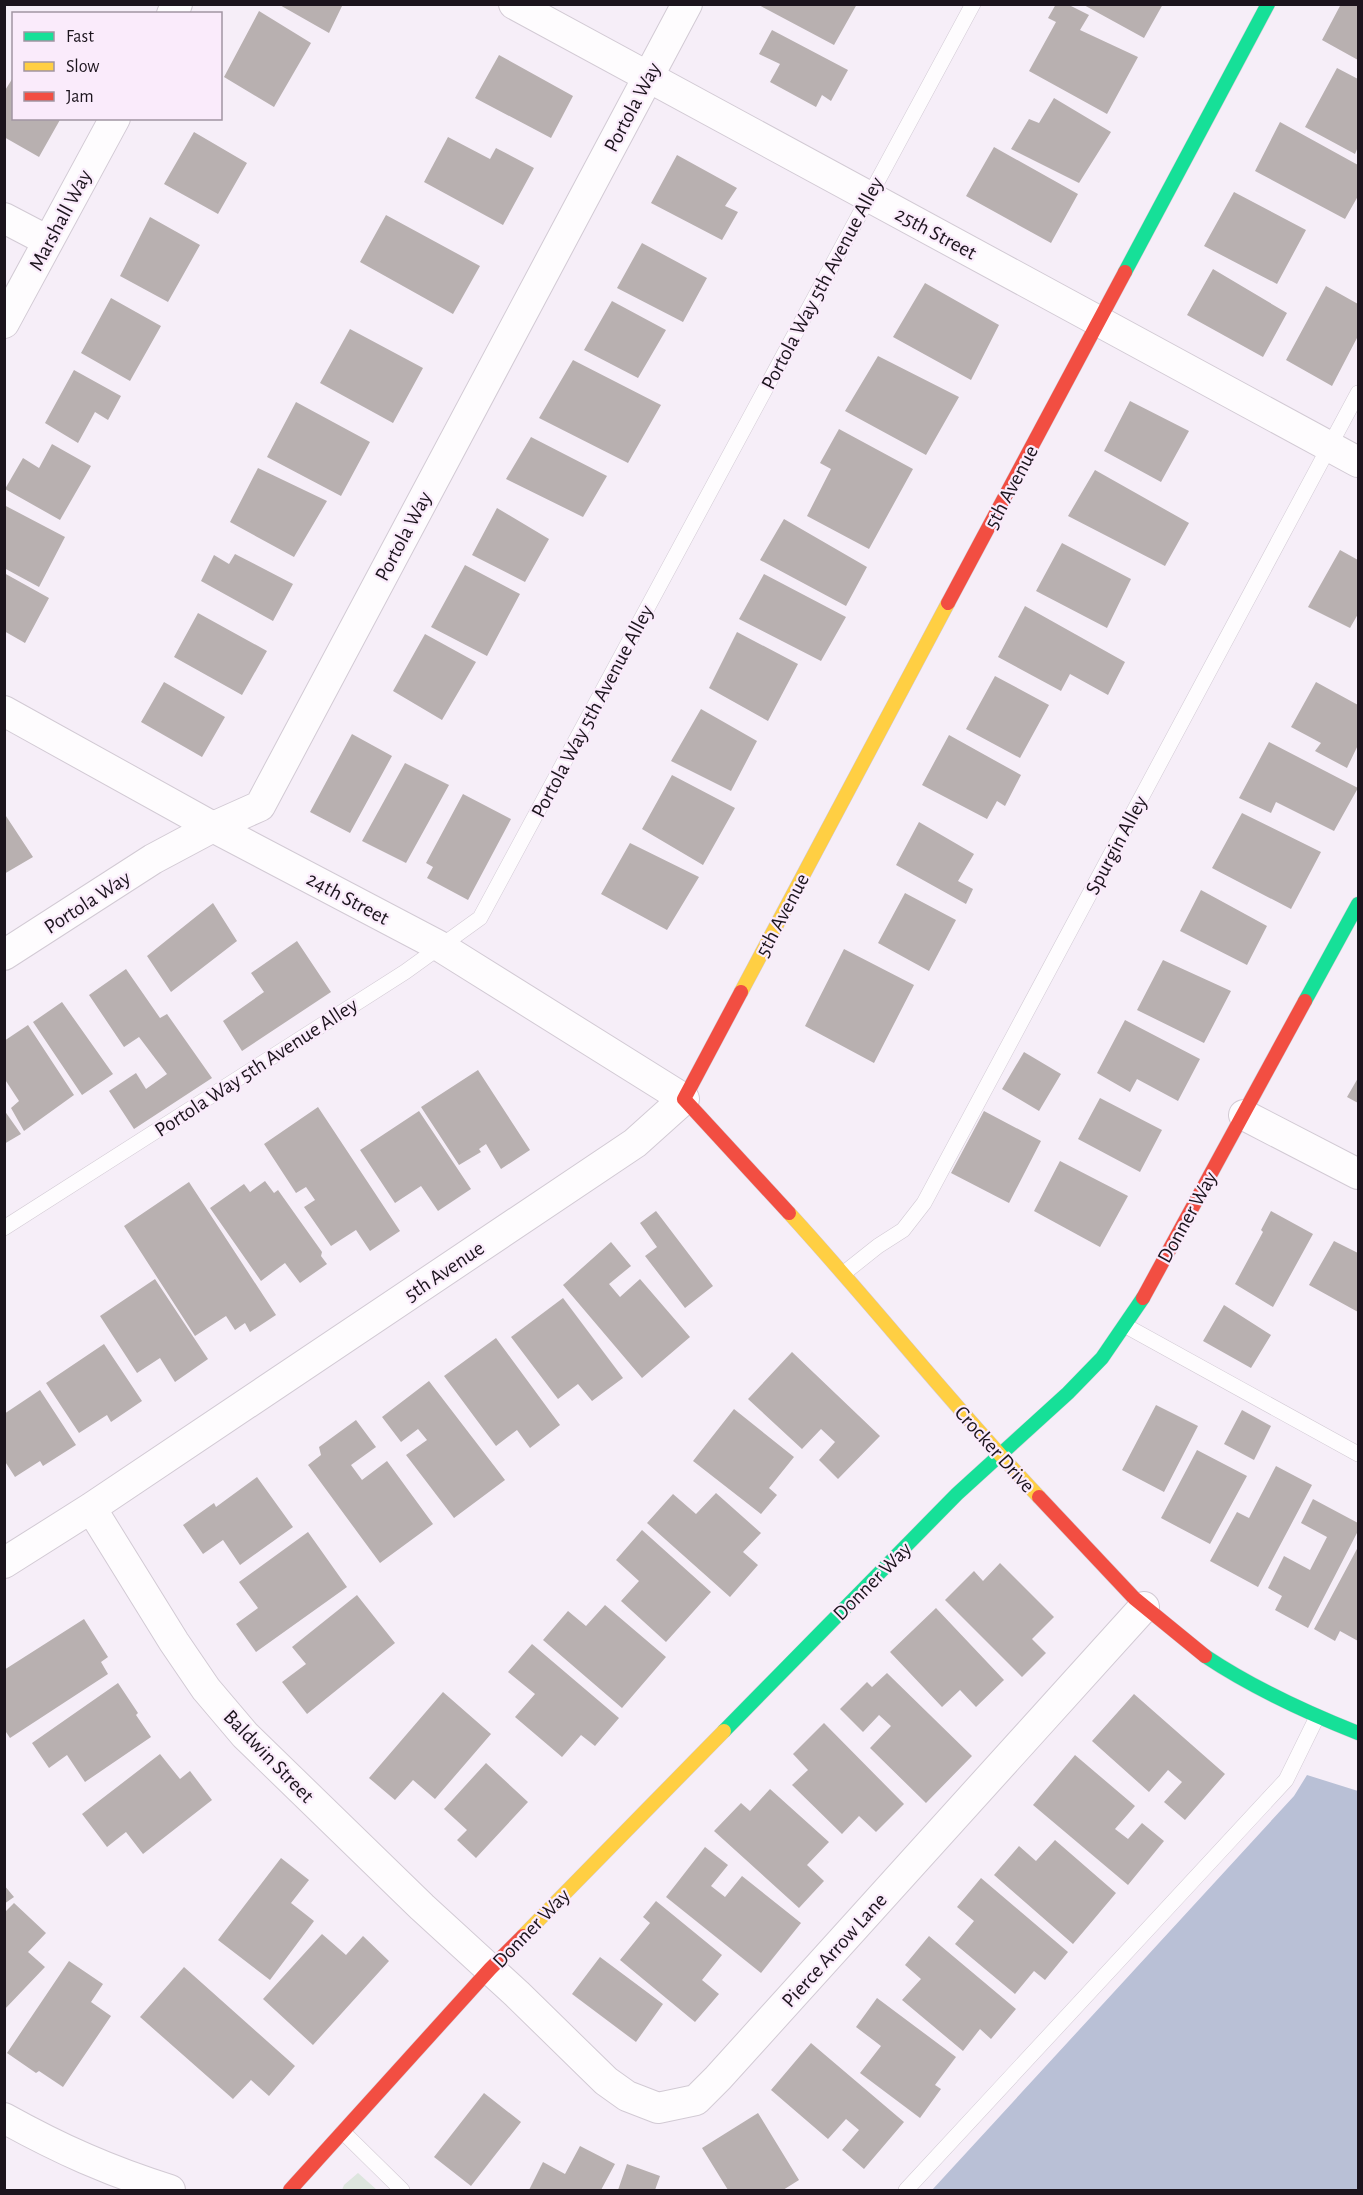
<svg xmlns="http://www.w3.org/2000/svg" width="1363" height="2195" font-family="'Alegreya Sans',sans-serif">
<rect width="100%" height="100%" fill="#f6eef8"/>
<path fill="#dde5de" d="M 358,2173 L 377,2190 L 342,2190 L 344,2185 Z"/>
<path fill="#b9c0d6" d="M 1307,1775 L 1358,1791 L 1358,2190 L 932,2190 L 1294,1796 Z"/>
<path fill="#b8b0b0" d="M 278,4 L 343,4 L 329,33 Z
M 757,4 L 857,4 L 834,45 Z
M 1056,4 L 1067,4 L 1089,15 L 1080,30 L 1138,57 L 1107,114 L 1029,71 L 1056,22 L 1048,18 Z
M 1082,4 L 1163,4 L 1144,38 Z
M 1341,4 L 1358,4 L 1358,60 L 1322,40 Z
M 259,11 L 311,43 L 274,107 L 224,77 Z
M 772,30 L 848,70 L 831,101 L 822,95 L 816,107 L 770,82 L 780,64 L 759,54 Z
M 499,55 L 573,96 L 551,138 L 475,98 Z
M 1337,68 L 1358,79 L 1358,147 L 1355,154 L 1305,127 Z
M 14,76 L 14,118 L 61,118 L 39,157 L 4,137 L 4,92 Z
M 1054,98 L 1111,132 L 1079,183 L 1011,149 L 1029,119 L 1039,123 Z
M 1280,122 L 1358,165 L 1358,196 L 1345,219 L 1255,171 Z
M 194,132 L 247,163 L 218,214 L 164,184 Z
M 448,137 L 490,159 L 496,148 L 534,168 L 503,225 L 424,182 Z
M 994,147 L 1078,194 L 1051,243 L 966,196 Z
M 677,155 L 737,188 L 725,206 L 738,212 L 722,240 L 651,203 Z
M 1234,192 L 1306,230 L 1277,284 L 1204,246 Z
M 386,215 L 480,266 L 453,314 L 360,262 Z
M 150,217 L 200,245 L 168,302 L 120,276 Z
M 642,243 L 707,278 L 683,322 L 617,288 Z
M 1213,269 L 1287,313 L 1263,357 L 1187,315 Z
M 925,283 L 999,325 L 971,380 L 893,337 Z
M 1326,286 L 1358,304 L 1358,336 L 1332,386 L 1286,360 Z
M 111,298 L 161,326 L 130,381 L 81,353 Z
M 612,301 L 666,330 L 638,378 L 584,350 Z
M 350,329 L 423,368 L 393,423 L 320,383 Z
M 878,356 L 959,397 L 926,455 L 845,411 Z
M 573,360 L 661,405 L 628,463 L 539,418 Z
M 74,370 L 121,396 L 108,420 L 95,412 L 78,443 L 45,423 Z
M 1130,401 L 1189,431 L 1161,482 L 1104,451 Z
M 296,402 L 370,442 L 341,496 L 267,457 Z
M 839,429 L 913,469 L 869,549 L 807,516 L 831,469 L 820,463 Z
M 531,437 L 607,476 L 583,517 L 506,479 Z
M 52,444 L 91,466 L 60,520 L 5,489 L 23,458 L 39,468 Z
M 258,468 L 327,501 L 294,557 L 230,522 Z
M 1095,470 L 1189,523 L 1165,566 L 1068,516 Z
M 4,505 L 65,537 L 39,587 L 4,568 Z
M 497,508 L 549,539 L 525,582 L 472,555 Z
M 784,519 L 867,567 L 846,606 L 760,560 Z
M 1062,543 L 1131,579 L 1107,628 L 1036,591 Z
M 1340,550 L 1358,560 L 1358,614 L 1350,628 L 1308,607 Z
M 235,554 L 293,584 L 273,621 L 201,581 L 214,555 L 229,564 Z
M 465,565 L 520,594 L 487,656 L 431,627 Z
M 4,573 L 49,598 L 25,643 L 4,631 Z
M 764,574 L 846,617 L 821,661 L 739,619 Z
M 1025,606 L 1125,662 L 1108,695 L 1070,674 L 1061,691 L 998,657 Z
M 198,613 L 267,651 L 242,695 L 174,657 Z
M 737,632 L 798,664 L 768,721 L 709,688 Z
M 425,634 L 476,662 L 442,720 L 393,691 Z
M 995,676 L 1049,705 L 1020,758 L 966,729 Z
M 164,682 L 225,717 L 202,757 L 141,722 Z
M 1316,682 L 1358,705 L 1358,745 L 1347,768 L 1315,751 L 1321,743 L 1291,727 Z
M 701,709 L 757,741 L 731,791 L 671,761 Z
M 352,734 L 392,756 L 350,833 L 310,812 Z
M 949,735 L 1021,775 L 1005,806 L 997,801 L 987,819 L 922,785 Z
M 1269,742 L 1358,788 L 1334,831 L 1276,802 L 1271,813 L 1239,798 Z
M 405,763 L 449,785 L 406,863 L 362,841 Z
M 672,775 L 735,808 L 703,865 L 642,829 Z
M 463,794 L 511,819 L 468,900 L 427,878 L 433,867 L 426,863 Z
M 4,813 L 33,857 L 4,874 Z
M 1242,813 L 1321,852 L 1291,909 L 1212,868 Z
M 919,822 L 974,854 L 958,881 L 973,889 L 966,904 L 896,865 Z
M 630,843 L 699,877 L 667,930 L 601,894 Z
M 1201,890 L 1267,926 L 1247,965 L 1180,931 Z
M 905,893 L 956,920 L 929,971 L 878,943 Z
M 213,903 L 237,941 L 171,992 L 147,956 Z
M 297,941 L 331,992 L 242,1051 L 223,1021 L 264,992 L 251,973 Z
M 844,949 L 914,985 L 874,1063 L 805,1026 Z
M 1163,960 L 1231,991 L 1204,1043 L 1137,1010 Z
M 126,969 L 160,1018 L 167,1014 L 212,1078 L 134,1129 L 109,1091 L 136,1073 L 146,1089 L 167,1074 L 139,1037 L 124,1047 L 89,995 Z
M 62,1002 L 113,1074 L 82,1095 L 33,1022 Z
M 1125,1020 L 1200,1059 L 1178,1101 L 1137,1079 L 1130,1092 L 1097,1073 Z
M 28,1025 L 74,1095 L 24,1131 L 11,1108 L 19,1101 L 4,1078 L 4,1041 Z
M 1024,1052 L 1061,1074 L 1039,1111 L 1002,1089 Z
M 478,1070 L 530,1150 L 501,1169 L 486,1144 L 479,1149 L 481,1152 L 459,1165 L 421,1107 Z
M 1358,1078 L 1358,1103 L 1347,1097 Z
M 1100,1098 L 1162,1130 L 1140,1172 L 1078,1139 Z
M 318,1107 L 400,1231 L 370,1251 L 356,1230 L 331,1246 L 304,1207 L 315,1200 L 306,1187 L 296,1193 L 264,1144 Z
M 4,1110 L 21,1134 L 4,1144 Z
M 419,1111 L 471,1189 L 438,1211 L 421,1186 L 395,1203 L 360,1150 Z
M 984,1111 L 1041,1141 L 1009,1203 L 951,1173 Z
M 1060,1161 L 1128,1196 L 1100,1247 L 1034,1211 Z
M 265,1181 L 274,1193 L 278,1190 L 322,1252 L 321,1256 L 327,1264 L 300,1283 L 285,1263 L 261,1281 L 210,1208 L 244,1184 L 250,1192 Z
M 189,1182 L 276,1315 L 250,1332 L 245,1323 L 235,1330 L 226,1316 L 195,1336 L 124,1226 Z
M 656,1211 L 713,1286 L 685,1308 L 645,1256 L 657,1247 L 640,1223 Z
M 1271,1211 L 1313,1234 L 1273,1307 L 1235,1284 L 1263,1232 L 1261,1230 Z
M 1334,1241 L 1358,1253 L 1358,1312 L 1309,1285 Z
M 611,1242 L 631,1266 L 609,1284 L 620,1297 L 640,1279 L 690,1337 L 642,1378 L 563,1285 Z
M 155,1279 L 208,1359 L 175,1382 L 160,1358 L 137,1373 L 100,1316 Z
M 563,1298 L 623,1378 L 592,1401 L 578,1384 L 558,1399 L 511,1337 Z
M 1224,1305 L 1271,1335 L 1251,1368 L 1203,1341 Z
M 496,1338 L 560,1425 L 530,1448 L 517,1430 L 496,1446 L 444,1376 Z
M 104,1344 L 142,1401 L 111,1422 L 107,1415 L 79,1433 L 46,1383 Z
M 792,1352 L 880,1436 L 838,1479 L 819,1460 L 835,1442 L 821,1429 L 802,1449 L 748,1399 Z
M 429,1381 L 505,1480 L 454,1518 L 406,1455 L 427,1440 L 418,1429 L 401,1442 L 382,1417 Z
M 40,1390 L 76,1445 L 43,1466 L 40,1461 L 15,1477 L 4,1460 L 4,1414 Z
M 1156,1405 L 1198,1426 L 1164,1492 L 1122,1470 Z
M 734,1409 L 794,1457 L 769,1488 L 777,1495 L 761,1514 L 693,1461 Z
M 1242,1410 L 1271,1426 L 1254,1460 L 1224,1444 Z
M 356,1420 L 376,1447 L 351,1465 L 362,1480 L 387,1461 L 433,1524 L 380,1563 L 308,1465 L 321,1455 L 319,1447 Z
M 1197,1450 L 1247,1476 L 1210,1544 L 1161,1518 Z
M 1276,1466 L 1312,1485 L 1258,1587 L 1210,1561 L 1237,1512 L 1249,1518 Z
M 257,1477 L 293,1527 L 240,1565 L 223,1540 L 203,1554 L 183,1525 L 214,1503 L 216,1507 Z
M 716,1493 L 761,1533 L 743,1552 L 758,1565 L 730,1597 L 647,1523 L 673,1494 L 696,1514 Z
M 1313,1499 L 1358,1523 L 1358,1531 L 1308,1628 L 1275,1610 L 1282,1596 L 1268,1588 L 1284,1556 L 1310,1570 L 1327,1537 L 1301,1523 Z
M 642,1530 L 711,1592 L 666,1642 L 621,1601 L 639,1581 L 616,1560 Z
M 308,1532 L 347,1587 L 256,1652 L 236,1624 L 258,1608 L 239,1582 Z
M 1358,1547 L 1358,1641 L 1340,1631 L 1335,1641 L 1314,1629 Z
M 1000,1563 L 1054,1617 L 1032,1639 L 1046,1653 L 1022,1677 L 945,1600 L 974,1571 L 983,1581 Z
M 357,1595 L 395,1643 L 307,1714 L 282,1682 L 306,1664 L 292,1647 Z
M 605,1605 L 666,1657 L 622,1708 L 543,1640 L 568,1611 L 586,1626 Z
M 936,1608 L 1004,1680 L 976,1707 L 960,1690 L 942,1707 L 890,1652 Z
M 84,1619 L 108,1657 L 101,1662 L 108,1674 L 10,1738 L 4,1729 L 4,1670 Z
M 532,1644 L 619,1718 L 595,1746 L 581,1735 L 562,1757 L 515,1717 L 535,1694 L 508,1672 Z
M 887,1673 L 972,1756 L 926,1803 L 870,1748 L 891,1726 L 879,1715 L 863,1732 L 840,1709 L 867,1682 L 872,1687 Z
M 118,1683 L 138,1713 L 136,1715 L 151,1737 L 85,1782 L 67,1755 L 49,1768 L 32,1743 Z
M 443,1692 L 491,1734 L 435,1799 L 413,1780 L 395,1800 L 369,1778 Z
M 1134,1694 L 1225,1774 L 1185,1820 L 1164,1802 L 1182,1782 L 1168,1770 L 1149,1792 L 1092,1741 Z
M 824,1723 L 904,1804 L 876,1832 L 859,1816 L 842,1834 L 792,1785 L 808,1770 L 793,1754 Z
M 160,1754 L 180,1779 L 190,1771 L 212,1800 L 143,1854 L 126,1832 L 107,1847 L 82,1814 Z
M 1075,1755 L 1135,1806 L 1115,1829 L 1128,1839 L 1142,1823 L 1164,1841 L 1128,1885 L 1033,1805 Z
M 486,1763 L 528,1802 L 476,1858 L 457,1840 L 467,1830 L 444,1809 Z
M 770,1789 L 829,1842 L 807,1865 L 824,1881 L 799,1908 L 714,1831 L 741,1803 L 750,1811 Z
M 1055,1840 L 1116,1893 L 1073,1944 L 994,1875 L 1019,1846 L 1036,1861 Z
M 705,1847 L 728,1865 L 711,1886 L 725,1897 L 742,1876 L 801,1923 L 761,1973 L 666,1897 Z
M 281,1858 L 309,1880 L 291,1903 L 314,1921 L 270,1980 L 218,1940 Z
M 981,1878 L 1068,1952 L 1045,1980 L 1034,1971 L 1015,1994 L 955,1944 L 974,1921 L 957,1907 Z
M 4,1885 L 14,1897 L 4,1904 Z
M 656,1901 L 722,1955 L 702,1980 L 719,1994 L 695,2022 L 620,1960 L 650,1923 L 643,1917 Z
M 14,1903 L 46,1933 L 28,1952 L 45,1967 L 4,2010 L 4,1913 Z
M 322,1934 L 346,1955 L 363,1936 L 389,1961 L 313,2045 L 263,1999 Z
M 929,1936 L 1016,2009 L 991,2039 L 980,2029 L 963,2051 L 902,2000 L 921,1979 L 905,1965 Z
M 600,1957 L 663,2004 L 636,2042 L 572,1994 Z
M 69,1961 L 103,1984 L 91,2002 L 111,2016 L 63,2087 L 39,2071 L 36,2073 L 7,2053 Z
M 184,1967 L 295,2066 L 269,2096 L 251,2080 L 233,2099 L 140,2017 Z
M 877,1998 L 956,2057 L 935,2085 L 941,2089 L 920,2118 L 860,2073 L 881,2046 L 856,2027 Z
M 811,2043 L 904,2122 L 864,2169 L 842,2150 L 859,2130 L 846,2119 L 828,2139 L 771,2090 Z
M 484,2093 L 521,2122 L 471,2186 L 434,2157 Z
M 758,2113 L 799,2180 L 783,2190 L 728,2190 L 702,2148 Z
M 580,2146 L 615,2164 L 601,2190 L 529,2190 L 543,2162 L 565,2174 Z
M 627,2164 L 660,2176 L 655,2190 L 618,2190 Z"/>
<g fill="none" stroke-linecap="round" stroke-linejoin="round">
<defs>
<path id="lane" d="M 4,1228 L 405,972 L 480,918 L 973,4
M 844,1273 L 878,1246 L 903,1230 L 924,1203 L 1358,393
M 1126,1326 L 1358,1454
M 343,2132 L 402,2190
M 906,2190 L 1286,1780 L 1317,1717"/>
<path id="street" d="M 514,4 L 1358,462
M 172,14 L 177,4
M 4,218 L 48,241
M 4,323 L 115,118
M 4,711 L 213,827 L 441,947 L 684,1099 L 635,1143 L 91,1508 L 4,1563
M 4,955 L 153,859 L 213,827 L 260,806 L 687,4
M 1244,1115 L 1358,1174
M 91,1508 L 174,1642 L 206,1689 L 245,1735 L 422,1907 L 517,1994 L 606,2081 L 627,2096 L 658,2108 L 696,2100 L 718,2078 L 1144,1607
M 4,2118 C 60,2149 109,2171 170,2190"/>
<path id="fast" d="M 1125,272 L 1268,4
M 1305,1001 L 1358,904
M 1205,1656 C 1253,1688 1305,1712 1358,1733
M 724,1731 L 957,1494 L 1068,1393 L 1102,1358 L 1143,1298"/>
<path id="slow" d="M 741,992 L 948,603
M 789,1213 C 874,1306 952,1405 1039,1497
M 523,1936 L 724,1731"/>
<path id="jam" d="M 948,603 L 1125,272
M 741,992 L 684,1099 L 789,1213
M 1143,1298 L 1305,1001
M 1039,1497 L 1134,1598 L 1205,1656
M 290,2190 L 490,1969 L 523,1936"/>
</defs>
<use href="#lane" stroke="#d2cad4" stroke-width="16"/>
<use href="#street" stroke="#d2cad4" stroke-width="32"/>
<use href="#fast" stroke="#d2cad4" stroke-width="15"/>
<use href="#slow" stroke="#d2cad4" stroke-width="15"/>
<use href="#jam" stroke="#d2cad4" stroke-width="15"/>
<use href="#lane" stroke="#fefcfe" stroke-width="15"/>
<use href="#street" stroke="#fefcfe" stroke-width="30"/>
<use href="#fast" stroke="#16e098" stroke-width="14"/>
<use href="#slow" stroke="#ffcf43" stroke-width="14"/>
<use href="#jam" stroke="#f24e42" stroke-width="14"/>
</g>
<g text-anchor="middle" stroke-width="4.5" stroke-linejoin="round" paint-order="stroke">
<g font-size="21" fill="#1c141d" stroke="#faebfb">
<text transform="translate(632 107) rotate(-62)" y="7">Portola Way</text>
<text transform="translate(60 220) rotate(-62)" y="7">Marshall Way</text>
<text transform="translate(936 233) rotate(28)" y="7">25th Street</text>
<text transform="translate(822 283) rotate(-62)" y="7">Portola Way 5th Avenue Alley</text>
<text transform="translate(1011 487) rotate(-62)" y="7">5th Avenue</text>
<text transform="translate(403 536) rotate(-62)" y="7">Portola Way</text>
<text transform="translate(592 711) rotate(-62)" y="7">Portola Way 5th Avenue Alley</text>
<text transform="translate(1116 845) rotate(-62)" y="7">Spurgin Alley</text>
<text transform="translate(348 898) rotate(28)" y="7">24th Street</text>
<text transform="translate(87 902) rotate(-33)" y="7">Portola Way</text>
<text transform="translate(782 915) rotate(-62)" y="7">5th Avenue</text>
<text transform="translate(256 1067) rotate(-33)" y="7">Portola Way 5th Avenue Alley</text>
<text transform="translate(1187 1217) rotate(-61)" y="7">Donner Way</text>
<text transform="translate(444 1271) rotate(-34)" y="7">5th Avenue</text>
<text transform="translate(995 1449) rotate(48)" y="7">Crocker Drive</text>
<text transform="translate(872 1581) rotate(-45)" y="7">Donner Way</text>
<text transform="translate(269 1756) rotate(46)" y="7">Baldwin Street</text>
<text transform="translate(531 1928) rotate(-46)" y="7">Donner Way</text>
<text transform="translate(834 1950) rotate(-48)" y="7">Pierce Arrow Lane</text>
</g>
</g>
<rect width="1363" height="2195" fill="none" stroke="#1c141d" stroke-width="12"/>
<rect x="12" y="12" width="210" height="108" fill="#faebfb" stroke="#a195a2" stroke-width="1.5"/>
<rect x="24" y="32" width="30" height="9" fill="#16e098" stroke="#a195a2" stroke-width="1.5"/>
<text x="66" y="42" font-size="18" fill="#1c141d">Fast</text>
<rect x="24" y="62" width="30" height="9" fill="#ffcf43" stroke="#a195a2" stroke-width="1.5"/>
<text x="66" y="72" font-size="18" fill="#1c141d">Slow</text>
<rect x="24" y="92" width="30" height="9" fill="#f24e42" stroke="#a195a2" stroke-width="1.5"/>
<text x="66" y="102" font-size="18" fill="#1c141d">Jam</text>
</svg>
